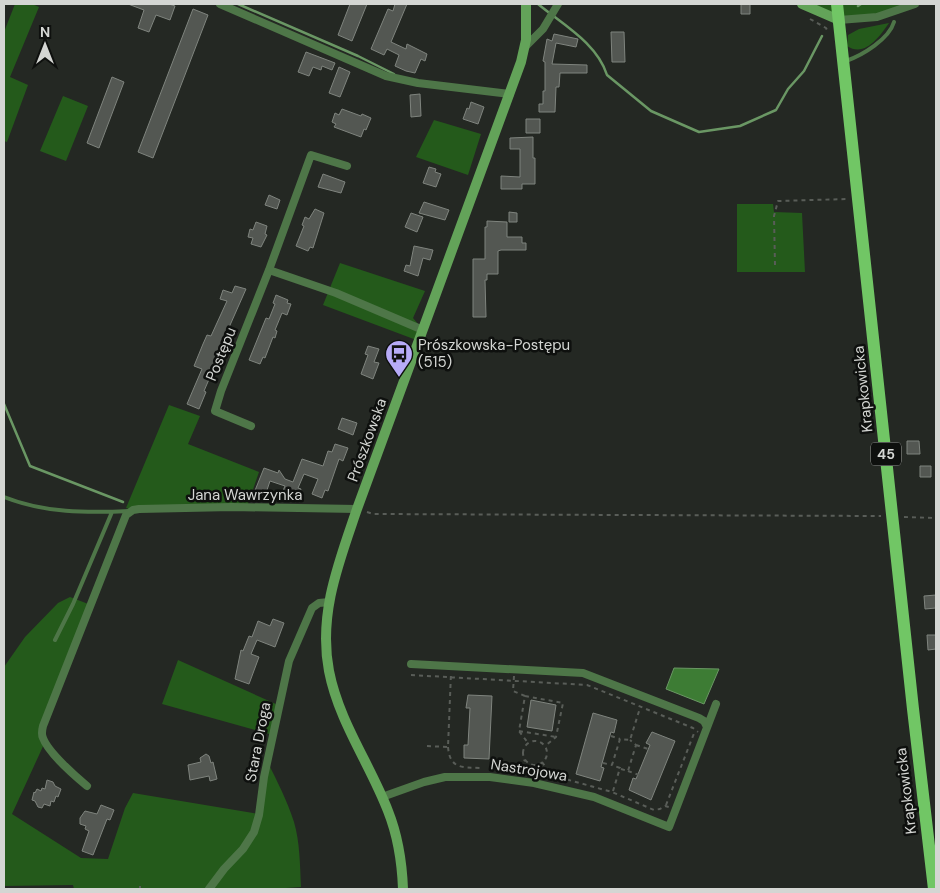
<svg xmlns="http://www.w3.org/2000/svg" width="940" height="893" font-family="'DM Sans',sans-serif">
<rect width="100%" height="100%" fill="#242823"/>
<path fill="#245a1b" d="M 15,4 L 32,4 L 39,7 L 10,77 L 28,85 L 7,142 L 4,141 L 4,32 Z
M 815,4 L 915,4 L 862,19 L 822,13 Z
M 889,23 C 880,36 865,58 847,46 L 848,35 L 859,29 Z
M 63,96 L 88,106 L 66,161 L 40,151 Z
M 434,120 L 481,134 L 468,175 L 416,157 Z
M 737,204 L 773,204 L 774,212 L 802,213 L 805,272 L 737,272 Z
M 340,263 L 425,291 L 413,318 L 423,330 L 419,341 L 323,305 Z
M 169,405 L 200,416 L 188,444 L 259,472 L 248,504 L 133,510 L 126,508 Z
M 70,597 L 91,605 L 43,726 L 45,742 L 12,814 L 81,858 L 108,859 L 125,808 L 133,793 L 259,814 L 267,761 C 277,781 287,800 294,822 C 300,842 300,866 301,887 L 271,889 L 74,889 L 73,885 L 4,886 L 4,667 L 25,637 L 58,603 Z
M 178,660 L 278,705 L 273,735 L 162,704 Z"/>
<path fill="#3d7c34" stroke="#6a9764" d="M 674,668 L 719,669 L 704,704 L 666,689 Z"/>
<g fill="none" stroke-linecap="round" stroke-linejoin="round">
<path stroke="#6a9764" stroke-width="2.5" d="M 238,4 L 358,56 L 394,74
M 538,4 C 562,24 597,43 607,75 L 651,111 L 699,132 L 740,126 L 776,110 L 788,89 L 804,71 L 822,36
M 858,6 L 861,4
M 4,404 L 30,466 L 123,502"/>
</g>
<path fill="#535752" stroke="#7f847e" d="M 128,4 L 169,4 L 175,6 L 170,20 L 156,15 L 149,32 L 138,28 L 144,10 Z
M 350,4 L 367,4 L 352,41 L 338,35 Z
M 395,4 L 407,4 L 391,42 L 406,49 L 407,44 L 427,54 L 425,61 L 421,59 L 415,73 L 406,71 L 395,66 L 399,55 L 387,49 L 384,55 L 371,49 L 388,9 L 393,11 Z
M 741,4 L 750,4 L 750,14 L 741,14 Z
M 193,9 L 208,15 L 153,158 L 138,152 Z
M 611,32 L 624,32 L 625,62 L 612,62 Z
M 554,34 L 578,39 L 576,47 L 556,43 L 552,64 L 587,65 L 587,73 L 560,73 L 559,87 L 556,87 L 555,112 L 539,112 L 539,104 L 543,104 L 543,91 L 545,91 L 545,62 L 543,61 L 547,39 L 552,41 Z
M 306,52 L 335,63 L 332,70 L 322,66 L 321,70 L 313,67 L 309,76 L 298,72 Z
M 339,67 L 350,72 L 340,97 L 329,93 Z
M 112,77 L 124,82 L 99,148 L 87,143 Z
M 420,94 L 421,116 L 411,117 L 410,95 Z
M 471,102 L 484,107 L 478,124 L 463,119 L 467,108 L 469,109 Z
M 342,109 L 361,116 L 362,114 L 371,118 L 366,130 L 364,129 L 361,137 L 334,127 L 336,124 L 332,122 L 335,113 L 339,115 Z
M 526,119 L 540,119 L 540,133 L 526,133 Z
M 533,137 L 533,158 L 535,158 L 535,184 L 522,184 L 522,189 L 501,189 L 501,176 L 520,177 L 520,149 L 510,149 L 510,138 Z
M 429,167 L 436,169 L 435,172 L 441,174 L 436,187 L 423,183 Z
M 323,174 L 345,182 L 341,193 L 318,187 Z
M 269,195 L 280,200 L 277,209 L 265,205 Z
M 424,202 L 449,210 L 445,220 L 419,213 Z
M 315,209 L 324,213 L 313,248 L 310,247 L 308,251 L 296,246 L 304,226 L 302,225 L 305,217 L 309,219 Z
M 509,212 L 517,213 L 517,222 L 509,222 Z
M 411,213 L 423,217 L 417,232 L 405,227 Z
M 487,221 L 507,222 L 507,237 L 522,237 L 522,243 L 526,243 L 526,250 L 501,250 L 498,251 L 498,274 L 487,274 L 487,280 L 485,280 L 486,317 L 473,317 L 473,259 L 485,259 L 485,227 L 487,227 Z
M 256,222 L 267,226 L 265,234 L 267,235 L 261,247 L 251,244 L 253,238 L 248,237 L 250,229 L 253,230 Z
M 414,246 L 433,250 L 430,260 L 423,258 L 418,276 L 404,271 L 406,265 L 410,266 Z
M 235,286 L 246,289 L 223,341 L 222,349 L 204,391 L 206,392 L 199,409 L 187,404 L 202,369 L 194,366 L 203,344 L 207,335 L 211,336 L 227,301 L 220,299 L 223,290 L 232,293 Z
M 276,295 L 288,300 L 287,303 L 291,304 L 287,315 L 282,313 L 275,330 L 277,331 L 275,338 L 273,337 L 265,358 L 263,357 L 260,364 L 249,360 L 266,318 L 269,319 L 275,304 L 273,303 Z
M 368,346 L 379,349 L 374,362 L 379,363 L 373,379 L 361,374 L 368,355 L 365,354 Z
M 342,418 L 357,423 L 353,435 L 338,429 Z
M 907,441 L 919,441 L 920,454 L 907,454 Z
M 335,444 L 348,448 L 343,461 L 339,459 L 328,491 L 325,490 L 322,498 L 312,494 L 318,479 L 304,474 L 298,488 L 301,489 L 299,496 L 296,495 L 295,497 L 282,493 L 285,486 L 270,481 L 265,496 L 254,493 L 264,468 L 278,473 L 279,470 L 285,479 L 293,482 L 302,459 L 323,466 L 328,451 L 332,452 Z
M 920,466 L 931,466 L 931,477 L 920,477 Z
M 936,595 L 936,608 L 925,609 L 924,596 Z
M 273,619 L 284,623 L 275,647 L 257,640 L 251,654 L 259,657 L 249,684 L 235,679 L 241,650 L 243,651 L 249,636 L 252,637 L 258,621 L 270,626 Z
M 927,635 L 936,635 L 936,649 L 928,650 Z
M 468,695 L 492,696 L 489,759 L 464,758 L 464,745 L 468,745 L 470,708 L 466,708 Z
M 531,700 L 556,705 L 552,731 L 527,727 Z
M 593,713 L 617,720 L 614,733 L 611,732 L 601,767 L 604,768 L 600,781 L 576,774 Z
M 652,732 L 675,741 L 651,800 L 629,790 L 633,778 L 636,779 L 650,745 L 646,743 Z
M 206,754 L 209,756 L 211,763 L 213,762 L 217,779 L 210,781 L 209,776 L 190,780 L 188,765 L 201,762 L 200,758 Z
M 47,780 L 53,782 L 55,786 L 61,789 L 58,797 L 56,796 L 54,802 L 51,801 L 50,806 L 44,804 L 42,808 L 38,807 L 35,801 L 32,800 L 34,792 L 35,793 L 37,789 L 41,791 L 42,788 L 45,789 Z
M 101,805 L 114,810 L 110,820 L 107,819 L 93,855 L 82,851 L 89,831 L 85,829 L 86,826 L 80,824 L 80,818 L 85,811 L 97,814 Z"/>
<g fill="none" stroke-linecap="round" stroke-linejoin="round">
<path stroke="#595d58" stroke-width="2" stroke-dasharray="4 4" stroke-linecap="butt" d="M 810,19 L 826,28 L 828,32
M 775,265 L 774,216 L 778,201 L 847,199
M 367,512 L 373,514 L 881,516
M 904,517 L 936,518
M 411,675 L 587,685 L 693,728 L 698,732
M 514,676 L 513,691 L 525,696 L 519,731 L 528,743
M 525,696 L 563,703 L 556,737 L 545,746
M 519,731 L 556,737
M 611,736 L 620,739
M523 753a12 12 0 1 1 24 0a12 12 0 1 1-24 0Z
M 636,745 L 648,749
M 427,746 L 448,747 L 451,673
M 448,747 C 450,770 463,767 482,768
M 542,762 L 549,772 L 558,777 L 612,792 L 654,810 L 660,809 L 665,806 L 669,807
M 603,763 L 612,765
M 494,769 L 511,769 L 525,760
M 621,769 L 628,771 L 636,745 L 630,740
M 628,771 L 639,775
M 613,791 L 620,768 L 612,765 L 620,739 L 630,740 L 640,708
M 666,805 L 695,731
M 140,886 L 140,889"/>
<path stroke="#4e7648" stroke-width="4" d="M 846,61 C 863,55 889,39 894,22
M 4,497 C 44,513 87,513 130,511
M 55,640 L 73,604 L 112,512"/>
<path stroke="#4e7648" stroke-width="8" d="M 220,4 L 386,76 L 418,83 L 510,94
M 839,20 L 877,17 L 915,4
M 525,47 L 543,29 L 558,4
M 269,270 L 336,293 L 423,330
M 251,426 L 215,411 L 221,391 L 269,270 L 311,155 L 347,166
M 411,664 L 583,673 L 699,718 L 704,721 L 707,727
M 87,786 C 75,776 48,752 43,738 C 41,734 42,730 43,726 L 126,515 L 133,510 L 139,509 L 232,507 L 357,509
M 382,797 L 424,782 L 445,777 L 490,777 L 534,783 L 594,797 L 669,827 L 716,704
M 209,889 L 224,869 L 243,849 L 254,832 L 259,815 L 264,777 L 289,661 L 312,608 L 319,603 L 329,602"/>
<path stroke="#63a359" stroke-width="10" d="M 802,4 L 839,20
M 403,889 C 402,862 398,836 388,811 C 370,764 339,722 329,671 C 318,614 339,562 357,509 L 521,62 L 526,40 L 526,4"/>
<path stroke="#71c665" stroke-width="12" d="M 837,4 L 913,709 L 934,889"/>
</g>
<defs>
<symbol id="bus-pin" viewBox="-11 -11 22 30"><path d="M0 17L-7.5 6A9.5 9.5 0 1 1 7.5 6Z" fill="#b7abf7" stroke="#0e100e"/><path d="M-5-6H5V4H4V6H2V4H-2V6H-4V4H-5ZM-3.5-4V0h7V-4ZM-3.5 1.2v1.5H-2V1.2ZM2 1.2v1.5H3.5V1.2Z" fill="#111"/></symbol>
</defs>
<g fill-rule="evenodd">
<use href="#bus-pin" x="383" y="338" width="32" height="43"/>
</g>
<g text-anchor="middle" stroke-width="5" stroke-linejoin="round" paint-order="stroke">
<rect fill="#0e100e" stroke="#999b98" stroke-width="1" x="871" y="442.5" width="30" height="23" rx="4"/>
<g font-size="14" font-weight="bold" fill="#d4d6d3">
<text x="886" y="459">45</text>
</g>
<g font-size="15" fill="#d4d6d3" stroke="#0e100e" text-anchor="start">
<text x="418" y="350">Prószkowska-Postępu<tspan x="418" dy="17">(515)</tspan></text>
</g>
<g font-size="15" fill="#d4d6d3" stroke="#0e100e">
<text transform="translate(221 354) rotate(-68)" y="5">Postępu</text>
<text transform="translate(863 389) rotate(-96)" y="5">Krapkowicka</text>
<text transform="translate(367 440) rotate(-70)" y="5">Prószkowska</text>
<text x="245" y="500">Jana Wawrzynka</text>
<text transform="translate(258 742) rotate(-79)" y="5">Stara Droga</text>
<text transform="translate(529 770) rotate(9)" y="5">Nastrojowa</text>
<text transform="translate(906 791) rotate(-97)" y="5">Krapkowicka</text>
</g>
</g>
<rect width="940" height="893" fill="none" stroke="#d4d6d3" stroke-width="10"/>
<g transform="translate(45 45)" stroke="#0e100e" stroke-width="4" paint-order="stroke">
<path d="M0-4L9 19L0 12L-9 19Z" fill="#d4d6d3"/>
<text y="-8" font-size="14" font-weight="bold" text-anchor="middle" fill="#d4d6d3">N</text>
</g>
</svg>
